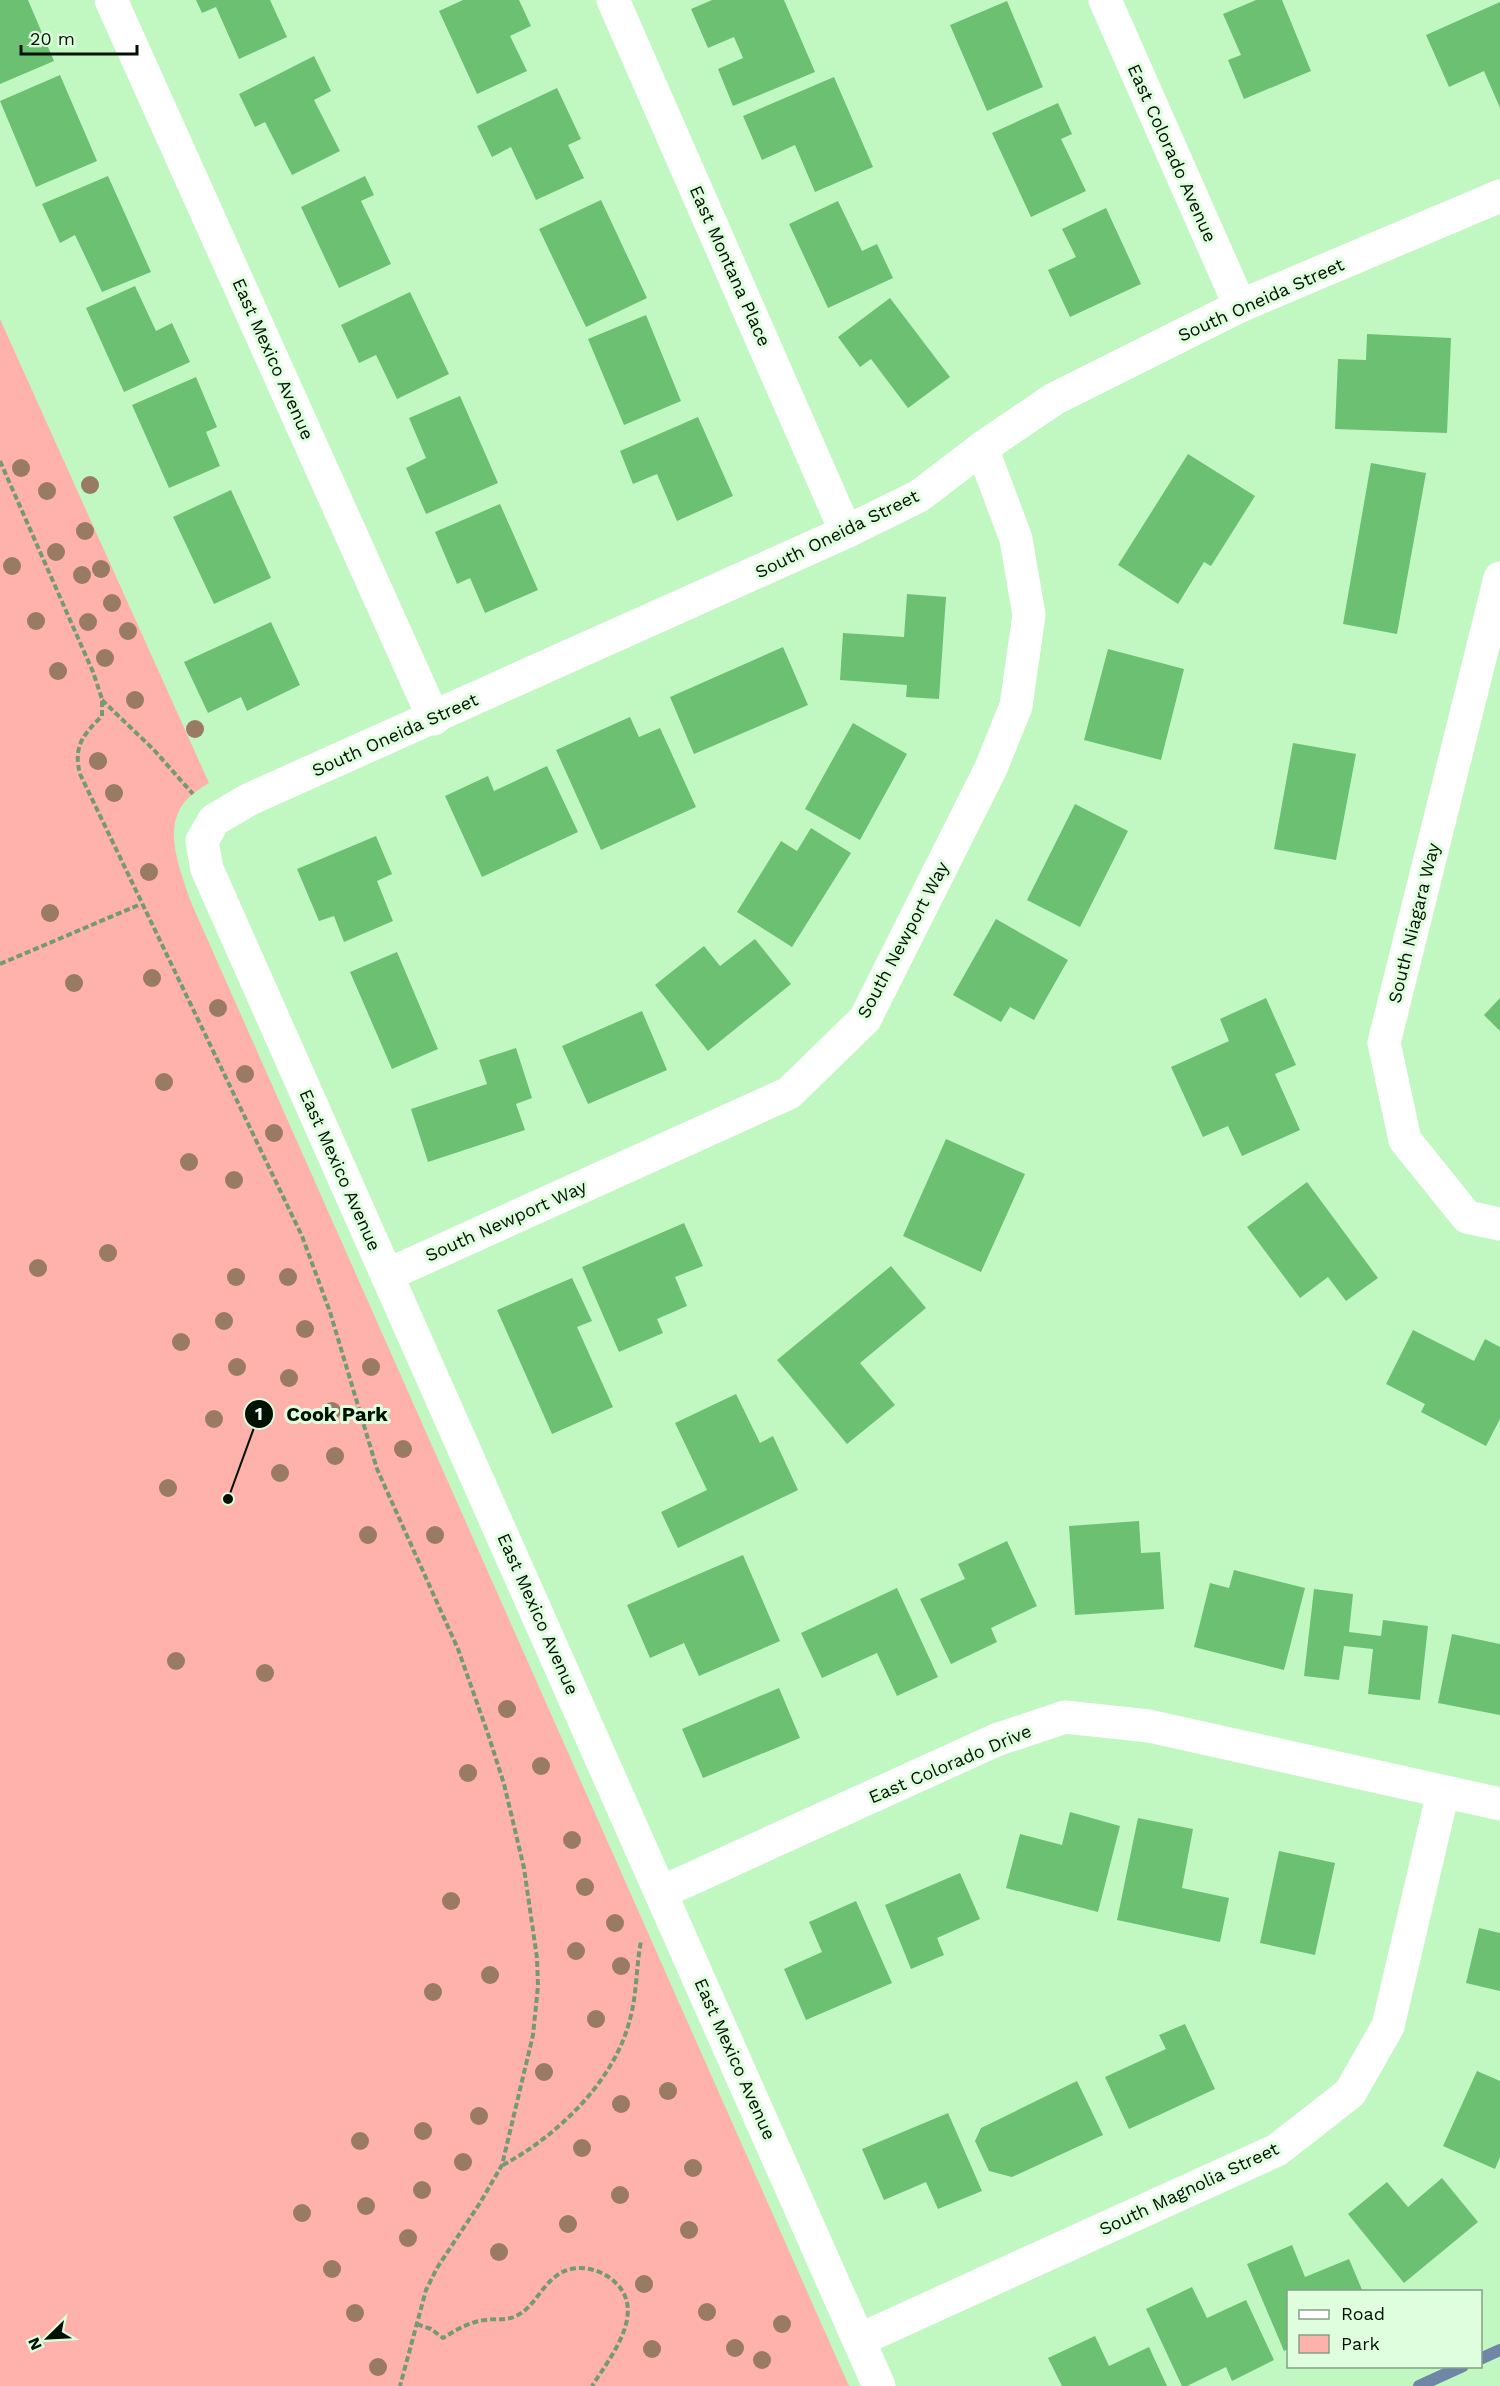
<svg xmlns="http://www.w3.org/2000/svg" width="1500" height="2386" font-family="'Work Sans',sans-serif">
<rect width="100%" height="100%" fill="#c1f8c2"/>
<path fill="#feb2ab" d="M 0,319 L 209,783 C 199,789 190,795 183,804 C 163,832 181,871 190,900 L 849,2386 L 0,2386 Z"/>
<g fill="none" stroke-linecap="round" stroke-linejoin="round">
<path stroke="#6f86a7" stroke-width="12" d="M 1480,2359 L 1500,2350
M 1419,2386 L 1463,2366"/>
</g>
<path fill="#6bc071" d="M 0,0 L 28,0 L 54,61 L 0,84 Z
M 196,0 L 270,0 L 287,37 L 239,59 L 216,7 L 202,13 Z
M 463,0 L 519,0 L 531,26 L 510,36 L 527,71 L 477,94 L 439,11 Z
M 712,0 L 784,0 L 815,72 L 733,106 L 718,69 L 743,58 L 734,37 L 708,48 L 691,9 Z
M 1256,0 L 1282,0 L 1311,71 L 1244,99 L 1228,60 L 1241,55 L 1223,14 Z
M 1007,1 L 1043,87 L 987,111 L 950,25 Z
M 1500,2 L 1500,108 L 1484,71 L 1449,87 L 1426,35 Z
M 314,56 L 331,91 L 314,100 L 340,151 L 292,175 L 265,122 L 255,127 L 239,94 Z
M 60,75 L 97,161 L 36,187 L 0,101 Z
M 834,77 L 873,167 L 815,192 L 795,145 L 762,160 L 743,116 Z
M 557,88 L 581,139 L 568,145 L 584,178 L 536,200 L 511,147 L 492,157 L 477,126 Z
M 1058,103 L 1072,134 L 1061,139 L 1086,191 L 1031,217 L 992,133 Z
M 108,176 L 151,272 L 102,292 L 75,235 L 60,243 L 42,204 Z
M 365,176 L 374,195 L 361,201 L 391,264 L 339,288 L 301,207 Z
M 601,200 L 647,298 L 586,327 L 539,229 Z
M 838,201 L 862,251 L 877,244 L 893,278 L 828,308 L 789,224 Z
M 1106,208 L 1141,284 L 1070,317 L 1048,270 L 1076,257 L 1062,229 Z
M 135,286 L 156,331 L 172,323 L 190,362 L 124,392 L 86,308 Z
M 410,292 L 449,374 L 397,399 L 376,355 L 359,363 L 341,325 Z
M 890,298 L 950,377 L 908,408 L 871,359 L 860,367 L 838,337 Z
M 646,315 L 681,401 L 624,425 L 588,339 Z
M 1367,334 L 1451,338 L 1447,433 L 1335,429 L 1338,359 L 1366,360 Z
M 196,377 L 217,427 L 206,432 L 220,466 L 169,488 L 132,405 Z
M 460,396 L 498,483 L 426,514 L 406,468 L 426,458 L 409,418 Z
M 698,417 L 733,496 L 677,521 L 657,474 L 633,484 L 620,451 Z
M 1188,454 L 1255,496 L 1211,566 L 1204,562 L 1178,604 L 1118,565 Z
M 1371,463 L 1426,473 L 1397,634 L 1343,624 Z
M 231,490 L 271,578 L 214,604 L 173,517 Z
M 500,504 L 538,590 L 485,613 L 470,578 L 457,584 L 435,532 Z
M 907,594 L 946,597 L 939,699 L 906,697 L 907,685 L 840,680 L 843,633 L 904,637 Z
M 271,622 L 300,685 L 247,711 L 241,697 L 208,713 L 184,662 Z
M 783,647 L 808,705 L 694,754 L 670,697 Z
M 1108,649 L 1184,669 L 1161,760 L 1084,740 Z
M 630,717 L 639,737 L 660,728 L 696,807 L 601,850 L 556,750 Z
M 853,723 L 907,754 L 860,840 L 805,809 Z
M 1293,743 L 1356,754 L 1336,860 L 1274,849 Z
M 547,766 L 578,832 L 482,877 L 445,796 L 488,776 L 494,791 Z
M 1075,804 L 1128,831 L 1080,927 L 1027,900 Z
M 811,828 L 851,853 L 792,947 L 737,912 L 781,841 L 797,851 Z
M 376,836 L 392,874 L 377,881 L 393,921 L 344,942 L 334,916 L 319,921 L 297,869 Z
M 996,919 L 1068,960 L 1034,1020 L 1010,1007 L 1001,1022 L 953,995 Z
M 755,939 L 791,984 L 708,1051 L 655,985 L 704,946 L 720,966 Z
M 397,952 L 438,1049 L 392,1069 L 350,972 Z
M 1266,998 L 1296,1065 L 1275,1074 L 1300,1130 L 1242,1156 L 1228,1126 L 1203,1137 L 1171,1067 L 1229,1041 L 1220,1019 Z
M 1500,998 L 1500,1031 L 1484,1015 Z
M 642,1011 L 667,1070 L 588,1104 L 562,1046 Z
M 516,1048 L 532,1098 L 516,1104 L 525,1130 L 428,1162 L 411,1109 L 487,1084 L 479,1060 Z
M 946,1139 L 1025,1174 L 981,1272 L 903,1236 Z
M 1307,1182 L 1378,1278 L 1346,1301 L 1328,1277 L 1300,1298 L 1247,1227 Z
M 684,1223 L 703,1266 L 675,1277 L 687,1306 L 657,1319 L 663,1333 L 619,1352 L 582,1267 Z
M 891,1266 L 926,1308 L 860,1363 L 895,1405 L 847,1444 L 777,1360 Z
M 572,1278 L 592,1321 L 577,1327 L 613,1407 L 552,1434 L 497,1310 Z
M 1413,1330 L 1474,1361 L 1485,1339 L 1500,1347 L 1500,1419 L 1486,1446 L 1421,1412 L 1425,1404 L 1386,1384 Z
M 736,1394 L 760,1443 L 773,1436 L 798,1490 L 678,1548 L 661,1512 L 707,1490 L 675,1423 Z
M 1139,1521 L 1141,1553 L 1160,1552 L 1164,1609 L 1075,1615 L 1069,1526 Z
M 1007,1541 L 1037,1606 L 991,1628 L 997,1642 L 951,1664 L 920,1599 L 965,1579 L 958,1564 Z
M 743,1555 L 780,1641 L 699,1676 L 684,1643 L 650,1658 L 627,1605 Z
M 1234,1570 L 1305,1588 L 1284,1670 L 1194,1647 L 1210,1583 L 1229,1588 Z
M 897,1588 L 938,1677 L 897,1696 L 877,1653 L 822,1678 L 801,1633 Z
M 1314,1589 L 1353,1594 L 1349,1632 L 1381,1636 L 1383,1620 L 1428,1626 L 1420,1700 L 1368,1694 L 1373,1649 L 1344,1646 L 1339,1680 L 1304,1676 Z
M 1452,1634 L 1500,1644 L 1500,1715 L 1438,1703 Z
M 779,1688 L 800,1738 L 703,1778 L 682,1729 Z
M 1070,1812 L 1120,1826 L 1098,1912 L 1006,1888 L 1020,1834 L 1062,1845 Z
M 1138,1818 L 1193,1829 L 1182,1888 L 1229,1898 L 1220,1942 L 1117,1920 Z
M 1279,1851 L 1335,1863 L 1315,1955 L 1260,1943 Z
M 960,1873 L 980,1919 L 937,1938 L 944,1955 L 911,1969 L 885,1905 Z
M 856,1901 L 892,1983 L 806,2020 L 784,1969 L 822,1952 L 809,1922 Z
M 1479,1928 L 1500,1933 L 1500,1991 L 1466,1983 Z
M 1185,2024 L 1215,2089 L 1129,2129 L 1105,2077 L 1166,2049 L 1159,2035 Z
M 1477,2071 L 1500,2081 L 1500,2157 L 1495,2169 L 1443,2146 Z
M 1077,2081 L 1103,2135 L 1012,2177 L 989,2171 L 975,2141 L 981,2128 Z
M 948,2113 L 982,2191 L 938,2209 L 926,2182 L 884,2200 L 862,2149 Z
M 1442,2178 L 1478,2222 L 1404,2283 L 1348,2214 L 1387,2182 L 1408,2207 Z
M 1292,2245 L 1305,2277 L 1349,2259 L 1363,2292 L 1288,2292 L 1288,2349 L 1284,2351 L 1247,2264 Z
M 1192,2287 L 1207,2318 L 1246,2300 L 1274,2360 L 1232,2381 L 1226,2367 L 1187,2386 L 1182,2386 L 1146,2309 Z
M 1095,2336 L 1109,2366 L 1149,2347 L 1167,2386 L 1062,2386 L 1048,2358 Z"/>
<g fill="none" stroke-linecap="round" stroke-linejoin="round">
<path stroke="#739a74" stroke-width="4" stroke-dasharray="6 3" stroke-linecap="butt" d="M 0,461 L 93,672 L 102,699 L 102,716 C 83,735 73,746 80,774 L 302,1236 L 330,1312 L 377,1469 L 458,1649 L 488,1734 L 504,1784 L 524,1868 L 537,1958 L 538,1986 L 533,2035 L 502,2165 L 480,2203 L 437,2268 L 426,2290 L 400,2386
M 102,700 L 154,750 L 193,794
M 0,964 L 141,904
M 503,2165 C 557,2136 615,2081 630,2019 C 637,1994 636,1967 641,1941
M 417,2324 L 431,2329 L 443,2338 C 456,2330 469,2322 485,2320 C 496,2318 506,2321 516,2316 C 538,2306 544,2275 571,2269 C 584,2266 599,2270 610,2278 C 651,2308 611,2356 592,2386"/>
<path stroke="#fff" stroke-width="33" d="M 111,0 L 434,719
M 613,0 L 846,532
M 1105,0 L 1240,306
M 1500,578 L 1384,1043 L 1405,1140 L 1467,1217 L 1500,1224
M 387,1275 L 789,1093 L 865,1019 L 991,768 L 1016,706 L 1029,615 L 1016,539 L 982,448
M 662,1892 L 996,1740 L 1065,1717 L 1149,1726 L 1500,1804
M 859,2340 L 1277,2150 L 1350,2093 L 1388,2026 L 1443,1792"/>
<path stroke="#fff" stroke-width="33" d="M 879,2386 L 207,869 L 202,841 L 214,820 L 250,799 L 846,532 L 919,496 L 982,448 L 1054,399 L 1240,306 L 1500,196"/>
</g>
<g fill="#997a63">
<circle cx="21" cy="468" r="9"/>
<circle cx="90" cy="485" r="9"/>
<circle cx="47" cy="491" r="9"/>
<circle cx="85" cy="531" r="9"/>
<circle cx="56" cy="552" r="9"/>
<circle cx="12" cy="566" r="9"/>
<circle cx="101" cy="569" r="9"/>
<circle cx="82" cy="575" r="9"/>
<circle cx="112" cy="603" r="9"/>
<circle cx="36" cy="621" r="9"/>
<circle cx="88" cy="622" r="9"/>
<circle cx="128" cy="631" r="9"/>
<circle cx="105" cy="658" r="9"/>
<circle cx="58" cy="671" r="9"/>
<circle cx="135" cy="700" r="9"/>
<circle cx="195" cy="729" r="9"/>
<circle cx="98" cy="761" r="9"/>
<circle cx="114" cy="793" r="9"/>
<circle cx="149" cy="872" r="9"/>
<circle cx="50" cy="913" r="9"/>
<circle cx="152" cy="978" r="9"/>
<circle cx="74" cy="983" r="9"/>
<circle cx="218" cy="1008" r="9"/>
<circle cx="245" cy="1074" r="9"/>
<circle cx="164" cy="1082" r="9"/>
<circle cx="274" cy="1133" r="9"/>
<circle cx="189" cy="1162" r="9"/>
<circle cx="234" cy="1180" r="9"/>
<circle cx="108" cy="1253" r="9"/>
<circle cx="38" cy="1268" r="9"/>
<circle cx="236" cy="1277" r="9"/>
<circle cx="288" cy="1277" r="9"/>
<circle cx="224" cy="1321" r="9"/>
<circle cx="305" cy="1329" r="9"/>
<circle cx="181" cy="1342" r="9"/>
<circle cx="237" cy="1367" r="9"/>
<circle cx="371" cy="1367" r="9"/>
<circle cx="289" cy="1378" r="9"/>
<circle cx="332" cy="1411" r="9"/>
<circle cx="214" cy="1419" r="9"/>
<circle cx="403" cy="1449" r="9"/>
<circle cx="335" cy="1456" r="9"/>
<circle cx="280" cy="1473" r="9"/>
<circle cx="168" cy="1488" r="9"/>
<circle cx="368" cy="1535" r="9"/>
<circle cx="435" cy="1535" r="9"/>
<circle cx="176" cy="1661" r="9"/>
<circle cx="265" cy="1673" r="9"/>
<circle cx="507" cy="1709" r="9"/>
<circle cx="541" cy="1766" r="9"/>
<circle cx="468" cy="1773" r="9"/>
<circle cx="572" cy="1840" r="9"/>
<circle cx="585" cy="1887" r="9"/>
<circle cx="451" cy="1901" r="9"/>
<circle cx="615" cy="1923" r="9"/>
<circle cx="576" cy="1951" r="9"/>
<circle cx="621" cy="1966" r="9"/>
<circle cx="490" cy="1975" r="9"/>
<circle cx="433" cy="1992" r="9"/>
<circle cx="596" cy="2019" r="9"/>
<circle cx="544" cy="2072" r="9"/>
<circle cx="668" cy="2091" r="9"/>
<circle cx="621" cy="2104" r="9"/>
<circle cx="479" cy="2116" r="9"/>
<circle cx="423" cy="2131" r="9"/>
<circle cx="360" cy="2141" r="9"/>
<circle cx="582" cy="2148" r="9"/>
<circle cx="463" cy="2162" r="9"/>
<circle cx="693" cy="2168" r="9"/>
<circle cx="422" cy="2190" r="9"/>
<circle cx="620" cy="2195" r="9"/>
<circle cx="366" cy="2206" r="9"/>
<circle cx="302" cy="2213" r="9"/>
<circle cx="568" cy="2224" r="9"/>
<circle cx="689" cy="2230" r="9"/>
<circle cx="408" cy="2238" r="9"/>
<circle cx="499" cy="2252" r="9"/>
<circle cx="332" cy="2269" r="9"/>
<circle cx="644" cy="2284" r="9"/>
<circle cx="707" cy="2312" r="9"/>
<circle cx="355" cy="2313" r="9"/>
<circle cx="782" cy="2324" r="9"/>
<circle cx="735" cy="2348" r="9"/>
<circle cx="652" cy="2349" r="9"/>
<circle cx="762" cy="2360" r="9"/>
<circle cx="378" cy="2367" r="9"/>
</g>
<g text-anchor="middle" stroke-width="6" stroke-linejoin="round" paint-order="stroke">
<g font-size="18" fill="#011202" stroke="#defede">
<text transform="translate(1172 153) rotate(66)" y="6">East Colorado Avenue</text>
<text transform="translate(730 266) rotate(66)" y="6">East Montana Place</text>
<text transform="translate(1261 300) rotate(-24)" y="6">South Oneida Street</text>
<text transform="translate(273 359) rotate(66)" y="6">East Mexico Avenue</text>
<text transform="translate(837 534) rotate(-26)" y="6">South Oneida Street</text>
<text transform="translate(395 735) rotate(-24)" y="6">South Oneida Street</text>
<text transform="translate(1414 923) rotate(-76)" y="6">South Niagara Way</text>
<text transform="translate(903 940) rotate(-62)" y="6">South Newport Way</text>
<text transform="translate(340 1170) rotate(66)" y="6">East Mexico Avenue</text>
<text transform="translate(506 1221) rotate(-24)" y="6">South Newport Way</text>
<text transform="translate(538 1614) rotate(66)" y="6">East Mexico Avenue</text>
<text transform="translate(950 1764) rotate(-23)" y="6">East Colorado Drive</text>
<text transform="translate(735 2059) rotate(66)" y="6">East Mexico Avenue</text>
<text transform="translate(1189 2189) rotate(-25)" y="6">South Magnolia Street</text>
</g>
</g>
<path fill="none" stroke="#011202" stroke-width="2" d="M228 1499L259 1414"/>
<g fill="#011202" stroke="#defede" stroke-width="2">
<circle cx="228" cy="1499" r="6"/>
<circle cx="259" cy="1414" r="15"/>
</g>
<g font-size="18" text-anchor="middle" font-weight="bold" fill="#fff">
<text x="259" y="1420">1</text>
</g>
<g font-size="20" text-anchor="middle" font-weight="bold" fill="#011202" stroke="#defede" stroke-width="6" stroke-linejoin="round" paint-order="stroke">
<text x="337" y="1421">Cook Park</text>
</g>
<rect x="1287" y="2290" width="195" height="78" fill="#defede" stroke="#86a086" stroke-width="1.5"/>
<rect x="1299" y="2310" width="30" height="9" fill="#ffffff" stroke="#86a086" stroke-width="1.5"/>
<text x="1341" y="2320" font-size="18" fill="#011202">Road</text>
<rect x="1299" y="2335" width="30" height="18" fill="#feb2ab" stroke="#86a086" stroke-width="1.5"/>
<text x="1341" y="2350" font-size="18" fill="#011202">Park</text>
<g transform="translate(48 2338) rotate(246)" stroke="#defede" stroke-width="4.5" paint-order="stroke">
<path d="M0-4.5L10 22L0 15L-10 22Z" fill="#011202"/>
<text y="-9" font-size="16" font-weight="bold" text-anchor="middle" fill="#011202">N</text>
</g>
<path d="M21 45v9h116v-9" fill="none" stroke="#011202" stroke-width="3"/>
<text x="30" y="45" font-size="18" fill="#011202" stroke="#defede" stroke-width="4.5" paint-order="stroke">20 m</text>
</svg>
